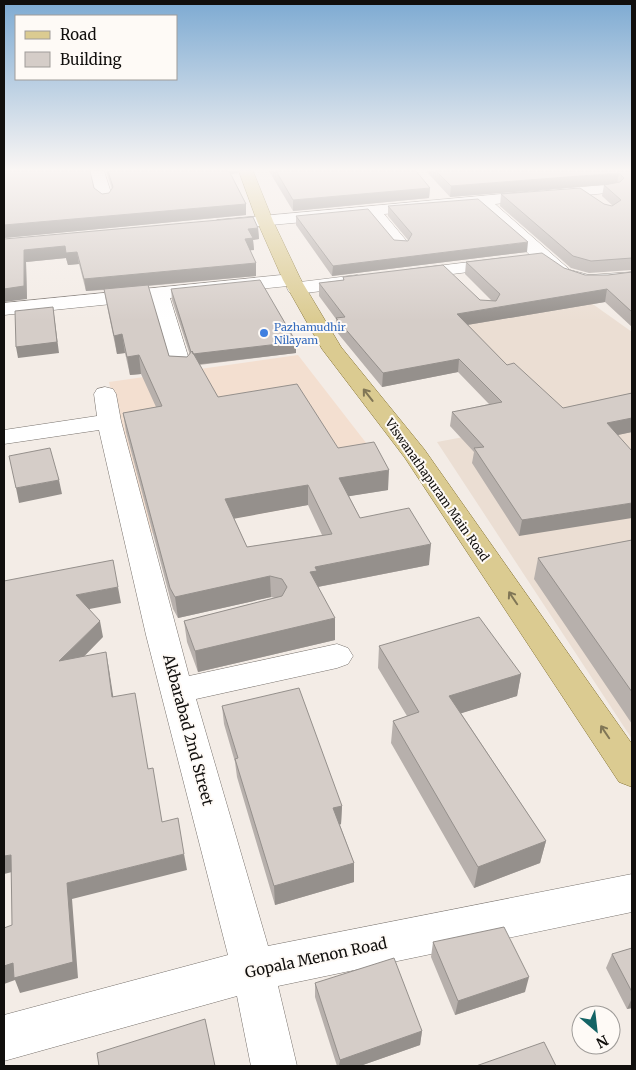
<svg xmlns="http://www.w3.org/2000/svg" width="636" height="1070" font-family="Merriweather,serif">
<rect width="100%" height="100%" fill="#f3ece6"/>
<path fill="#f3dfd0" d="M 298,355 L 377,457 L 292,508 L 141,535 L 109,382 Z"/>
<path fill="#ebded3" d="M 587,300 L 632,332 L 632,739 L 437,442 L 544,422 L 441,320 Z"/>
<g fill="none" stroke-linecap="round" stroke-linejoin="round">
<defs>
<path id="minor" d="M 90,171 L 104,171 L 113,199 L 110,202 L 105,204 L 97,199 Z
M 612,184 L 620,189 L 617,192 L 495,204 L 570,270 L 589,275 L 632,272 L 632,282 C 610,286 589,289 567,282 C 547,275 496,222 478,206 L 384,214 L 410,245 L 407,249 L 395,249 L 369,216 L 217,230 L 209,225 L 217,220 Z
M 503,258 L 509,259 L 512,263 L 509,267 L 412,279 L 406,278 L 403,274 L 406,270 L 412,269 Z
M 292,274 L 298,276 L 301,280 L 300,282 L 357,275 L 364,277 L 366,281 L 364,285 L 357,287 L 296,294 L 289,292 L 287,288 L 288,286 L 170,298 L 192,369 L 189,374 L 181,375 L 173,374 L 170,369 L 151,300 L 4,315 L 4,303 Z
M 105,387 L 113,389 L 116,394 L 121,421 L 189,676 L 337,644 L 348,648 L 353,656 L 348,664 L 337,668 L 196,699 L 268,946 L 632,874 L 632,912 L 278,986 L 297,1066 L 251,1066 L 237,996 L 4,1061 L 4,1015 L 228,955 L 146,635 L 99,430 L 4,444 L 4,430 L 97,416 L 94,394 L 97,389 Z"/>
<path id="major" d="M 239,171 L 253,171 L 273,221 L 301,280 L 341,347 L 424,449 L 632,744 L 632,787 L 619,782 L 405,458 L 322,349 L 283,280 L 257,221 Z"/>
</defs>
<use href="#minor" stroke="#79736e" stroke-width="1"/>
<use href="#major" stroke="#857333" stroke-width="1"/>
<use href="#minor" fill="#fff" fill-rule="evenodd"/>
<use href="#major" fill="#dbcb91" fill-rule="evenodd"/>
</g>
<path fill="#b7b0ac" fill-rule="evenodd" d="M 4,171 L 94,188 L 102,194 L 109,193 L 112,189 L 106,171 L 238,171 L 238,173 L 231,174 L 246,204 L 246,215 L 4,238 Z
M 269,171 L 416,171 L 430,188 L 429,198 L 293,211 Z
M 426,171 L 632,171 L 632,270 L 589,273 L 571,268 L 500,206 L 501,194 L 604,204 L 612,206 L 613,206 L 602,196 L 604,185 L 605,185 L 450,197 Z
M 388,206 L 527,252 L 332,276 L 296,225 L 296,216 L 394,240 L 408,241 L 408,240 L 388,216 Z
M 258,228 L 259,239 L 253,240 L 254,250 L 250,250 L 256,263 L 256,276 L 148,286 L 169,356 L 187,357 L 190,355 L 172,300 L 171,289 L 296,353 L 199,365 L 218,397 L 338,448 L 388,490 L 349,496 L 360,518 L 429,565 L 318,587 L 335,640 L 198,672 L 187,642 L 184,621 L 275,598 L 271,597 L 178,618 L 173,609 L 126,432 L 123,413 L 156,407 L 141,374 L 130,375 L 125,353 L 117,354 L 107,306 L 104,290 L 86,291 L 79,264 L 68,265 L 66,258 L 26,262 L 27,299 L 4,239 ZM 308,505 L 322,535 L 247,547 L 234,518 Z
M 466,262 L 564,268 L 585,275 L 608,275 L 632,272 L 632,327 L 605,302 L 467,325 L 507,365 L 563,408 L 632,393 L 632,432 L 617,435 L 519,536 L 472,463 L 474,452 L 450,426 L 452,412 L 489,404 L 458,372 L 382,387 L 336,331 L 336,319 L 319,296 L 319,283 L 343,280 L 343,277 L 480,300 L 492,301 L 465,274 Z
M 632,540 L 632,724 L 534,579 L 538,558 Z
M 379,646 L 521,674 L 517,696 L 461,713 L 546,841 L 540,863 L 474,888 L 391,743 L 393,721 L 407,716 L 378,668 Z
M 222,706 L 342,806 L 341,824 L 340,825 L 354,863 L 354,882 L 275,905 L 237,777 L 235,762 L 224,724 Z
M 433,942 L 525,992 L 455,1015 L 431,957 Z
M 632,948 L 632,1008 L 627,1009 L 606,968 L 612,954 Z
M 315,983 L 422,1031 L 420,1045 L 360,1066 L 337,1066 L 315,997 Z"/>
<path fill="#95908c" d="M 226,171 L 238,171 L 238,173 L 226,174 Z
M 619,173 L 617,184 L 450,197 L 451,186 Z
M 430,188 L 429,198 L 293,211 L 293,200 Z
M 246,204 L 246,215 L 4,238 L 4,225 Z
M 258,228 L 259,239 L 253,240 L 254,250 L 245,251 L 245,239 L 248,229 Z
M 528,242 L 527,252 L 332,276 L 333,266 Z
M 65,246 L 77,252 L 79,264 L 68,265 L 66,258 L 26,262 L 27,299 L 4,302 L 4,289 L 24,250 Z
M 256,263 L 256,276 L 86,291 L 84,279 Z
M 607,289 L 605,302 L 455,327 L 457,314 Z
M 53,307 L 59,353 L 18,358 L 16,347 Z
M 122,334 L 125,353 L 117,354 L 114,336 Z
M 296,342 L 296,353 L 193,365 L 192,354 Z
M 139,355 L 141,374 L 130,375 L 127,357 Z
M 459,359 L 458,372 L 382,387 L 383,373 Z
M 632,418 L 632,432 L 604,438 L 607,423 Z
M 389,470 L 388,490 L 338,498 L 339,478 Z
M 59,480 L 62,494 L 19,503 L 16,488 Z
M 308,485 L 308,505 L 227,520 L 225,499 Z
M 632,503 L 632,518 L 519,536 L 522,520 Z
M 431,544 L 429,565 L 317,587 L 310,572 L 315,567 Z
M 270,576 L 271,597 L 178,618 L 175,597 Z
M 118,587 L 121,603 L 79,611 L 76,595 Z
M 335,618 L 335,640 L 198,672 L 195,651 Z
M 100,621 L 103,637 L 63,678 L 59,661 Z
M 106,652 L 109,669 L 116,714 L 112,697 Z
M 521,674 L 517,696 L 446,718 L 449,696 Z
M 342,806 L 341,824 L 333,826 L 333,808 Z
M 546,841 L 540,863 L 474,888 L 478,867 Z
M 184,854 L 187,870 L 72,899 L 78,978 L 20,993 L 15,980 L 4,984 L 4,966 L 67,883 Z
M 11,855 L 16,871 L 4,874 L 4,856 Z
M 354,863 L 354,882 L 275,905 L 274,886 Z
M 529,977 L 525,992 L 455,1015 L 458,1001 Z
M 632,998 L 632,1008 L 627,1009 Z
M 422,1031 L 420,1045 L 360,1066 L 339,1066 L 340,1060 Z"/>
<path fill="#d5cdc8" stroke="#95908c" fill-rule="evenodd" d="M 4,171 L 90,171 L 94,188 L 102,194 L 109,193 L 113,187 L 108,171 L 229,171 L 246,204 L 4,225 Z
M 276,171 L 416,171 L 430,188 L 293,200 Z
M 436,171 L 632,171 L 632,258 L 591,261 L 573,256 L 501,194 L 580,188 L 604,204 L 612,206 L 621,200 L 604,185 L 620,182 L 624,178 L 619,173 L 451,186 Z
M 478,199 L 528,242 L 333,266 L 296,216 L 368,209 L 394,240 L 408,241 L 412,234 L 388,206 Z
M 253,217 L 258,228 L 248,229 L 253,238 L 245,239 L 256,263 L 84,279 L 77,252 L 66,253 L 65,246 L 24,250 L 24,286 L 4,289 L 4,239 Z
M 542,253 L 564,268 L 585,275 L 608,275 L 632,272 L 632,312 L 607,289 L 457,314 L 507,365 L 514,363 L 563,408 L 632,393 L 632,418 L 607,423 L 632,451 L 632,503 L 522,520 L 474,448 L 484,447 L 452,412 L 502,402 L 459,359 L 383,373 L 336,318 L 345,317 L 319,283 L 344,280 L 343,277 L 443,265 L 480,300 L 496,301 L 500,294 L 466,262 Z
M 260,280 L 296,342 L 193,354 L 192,351 L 191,352 L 171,289 Z
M 148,285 L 169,356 L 187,357 L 192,351 L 218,397 L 297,384 L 338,448 L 374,442 L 389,470 L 339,478 L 360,518 L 409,508 L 431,544 L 315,567 L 317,571 L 310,572 L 335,618 L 195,651 L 184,621 L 282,596 L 287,587 L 282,579 L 270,576 L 175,597 L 170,588 L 123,413 L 162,406 L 139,355 L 127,357 L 122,334 L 114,336 L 104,289 ZM 308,485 L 332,534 L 247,547 L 225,499 Z
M 53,307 L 57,342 L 16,347 L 15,311 Z
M 50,448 L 59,480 L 16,488 L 9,456 Z
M 632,540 L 632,692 L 538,558 Z
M 113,560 L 118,587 L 76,595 L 100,621 L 59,661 L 106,652 L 112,697 L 135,693 L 148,769 L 153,768 L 162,822 L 178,818 L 184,854 L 67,883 L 73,962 L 14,978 L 13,963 L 4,966 L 4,928 L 12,925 L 11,855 L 4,856 L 4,581 Z
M 479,617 L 521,674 L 449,696 L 546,841 L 478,867 L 393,721 L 419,712 L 379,646 Z
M 299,688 L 342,806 L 333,808 L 354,863 L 274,886 L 235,759 L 238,758 L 222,706 Z
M 504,927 L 529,977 L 458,1001 L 433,942 Z
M 632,948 L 632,992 L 612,954 Z
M 394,958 L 422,1031 L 340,1060 L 315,983 Z
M 205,1019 L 215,1066 L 99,1066 L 97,1053 Z
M 544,1042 L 556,1066 L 476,1066 Z"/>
<defs><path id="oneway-shaft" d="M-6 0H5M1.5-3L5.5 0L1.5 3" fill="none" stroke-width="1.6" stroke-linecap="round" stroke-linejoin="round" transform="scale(1.25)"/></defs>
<g stroke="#807656">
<use href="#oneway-shaft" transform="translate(368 395) rotate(-128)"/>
<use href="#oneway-shaft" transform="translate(513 598) rotate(-124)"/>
<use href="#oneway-shaft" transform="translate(605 732) rotate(-124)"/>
</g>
<linearGradient id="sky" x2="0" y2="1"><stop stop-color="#7daad2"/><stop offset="0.53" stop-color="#faf6f4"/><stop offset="1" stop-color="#faf6f4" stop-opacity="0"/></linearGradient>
<rect width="636" height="321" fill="url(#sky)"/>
<circle fill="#3f7fe0" stroke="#fefaf6" stroke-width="2" cx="264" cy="333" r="5"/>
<g text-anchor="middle" stroke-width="4" stroke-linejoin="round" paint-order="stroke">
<g font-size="11" fill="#366cbe" stroke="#fefaf6" text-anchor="start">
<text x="274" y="331">Pazhamudhir<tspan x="274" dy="13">Nilayam</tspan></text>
</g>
<g font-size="12" fill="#110f0d" stroke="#fefaf6">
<text transform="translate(437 490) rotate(55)" y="4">Viswanathapuram Main Road</text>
</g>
<g font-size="15" fill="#110f0d" stroke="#fefaf6">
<text transform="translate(188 730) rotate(75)" y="5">Akbarabad 2nd Street</text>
<text transform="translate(316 958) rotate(-12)" y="5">Gopala Menon Road</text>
</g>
</g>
<rect width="636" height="1070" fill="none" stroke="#110f0d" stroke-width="10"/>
<rect x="15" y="15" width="162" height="65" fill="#fefaf6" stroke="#9f9c99"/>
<rect x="25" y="31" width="25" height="8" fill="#dbcb91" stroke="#9f9c99"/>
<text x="60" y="40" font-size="15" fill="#110f0d">Road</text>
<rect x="25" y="52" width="25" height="15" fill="#d5cdc8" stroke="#9f9c99"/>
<text x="60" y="65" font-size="15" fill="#110f0d">Building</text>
<g transform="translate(596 1030) rotate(152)"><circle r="24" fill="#fefaf6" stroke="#9f9c99"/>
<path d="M0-4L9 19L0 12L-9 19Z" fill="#136365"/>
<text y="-8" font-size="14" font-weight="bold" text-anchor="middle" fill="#110f0d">N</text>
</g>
</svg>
